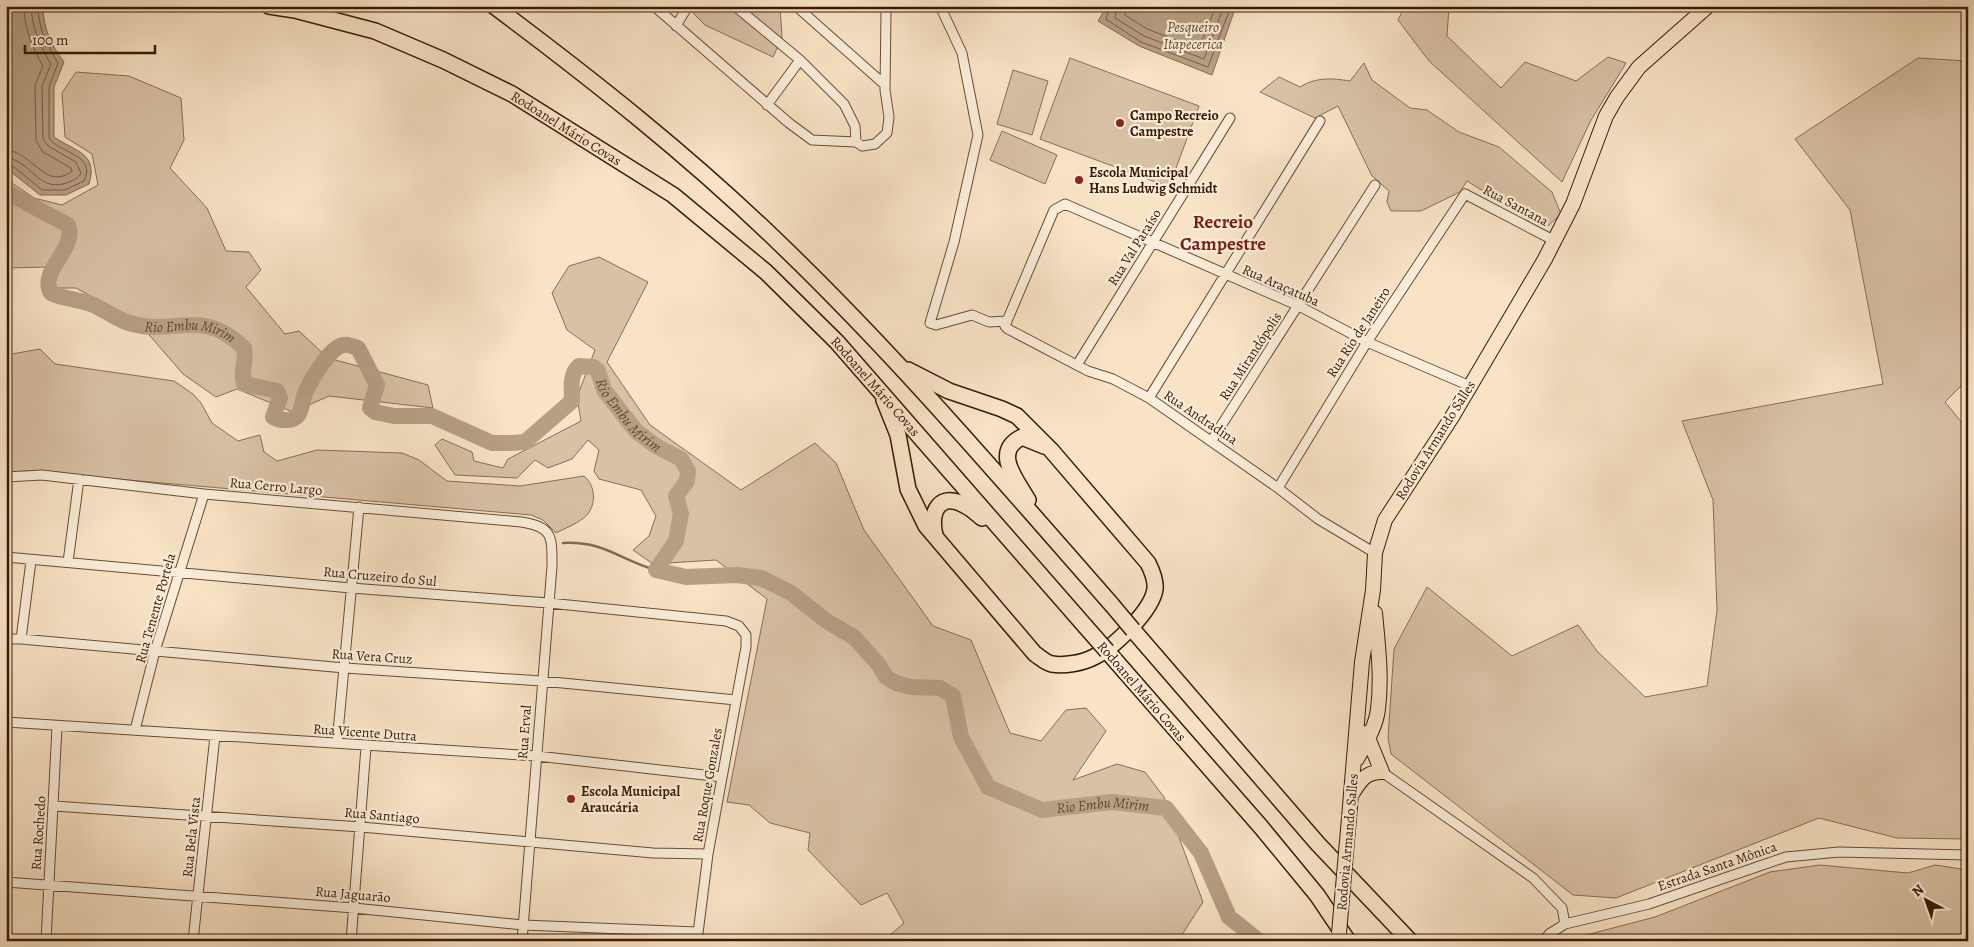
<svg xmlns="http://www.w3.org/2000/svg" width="1974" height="947" font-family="Alegreya,serif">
<rect width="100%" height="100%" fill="#f8e3c5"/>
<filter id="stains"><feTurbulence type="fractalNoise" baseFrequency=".004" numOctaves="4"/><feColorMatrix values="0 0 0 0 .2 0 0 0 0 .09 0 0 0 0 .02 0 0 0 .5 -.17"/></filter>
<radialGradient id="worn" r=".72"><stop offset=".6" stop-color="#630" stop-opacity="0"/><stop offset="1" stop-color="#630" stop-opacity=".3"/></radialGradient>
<path fill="#d8c1a4" stroke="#886e54" d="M 686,6 L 780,6 L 782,38 L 773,57 L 705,25 Z
M 1405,6 L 1449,6 L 1447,36 L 1501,88 L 1525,62 L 1576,81 L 1608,57 L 1626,63 L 1590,122 L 1562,182 L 1429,61 L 1398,20 Z
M 1070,58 L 1199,106 L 1169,187 L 1040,139 Z
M 1918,58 L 1968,61 L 1968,379 L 1945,402 L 1968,430 L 1968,839 L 1897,838 L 1819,818 L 1616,898 L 1573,895 L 1391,754 L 1388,738 L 1394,649 L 1427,587 L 1512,656 L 1578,625 L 1597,651 L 1645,697 L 1707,686 L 1717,610 L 1713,500 L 1682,421 L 1883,384 L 1850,210 L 1795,139 Z
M 1364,63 L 1372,80 L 1410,108 L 1427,110 L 1459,132 L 1499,147 L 1552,192 L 1561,214 L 1548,226 L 1510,208 L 1467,181 L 1460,192 L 1421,211 L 1391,211 L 1387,202 L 1389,191 L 1372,176 L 1338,106 L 1315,118 L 1260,92 L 1279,77 L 1300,87 C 1316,77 1332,78 1350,81 Z
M 1013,70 L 1048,81 L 1032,135 L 997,124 Z
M 76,72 L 129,76 L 181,98 L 184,140 L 170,168 L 207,208 L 226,251 L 249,252 L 261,270 L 246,287 L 285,334 L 299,331 L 328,358 L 428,385 L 433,408 L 329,396 L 293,412 L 237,389 L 216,397 L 183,374 L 138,322 L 76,288 L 55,288 L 48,267 L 6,268 L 6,179 L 34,198 L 62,205 L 98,185 L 92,154 L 65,137 L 62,93 Z
M 1002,131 L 1057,155 L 1045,184 L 990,160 Z
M 599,257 L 648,282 L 607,362 L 650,425 L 741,490 L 815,443 L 836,463 L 864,530 L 933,626 L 971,640 L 1010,733 L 1041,741 L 1066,710 L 1086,708 L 1106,731 L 1073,780 L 1117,764 L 1145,772 L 1164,797 L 1203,902 L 1178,941 L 883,941 L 904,923 L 887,893 L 861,905 L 808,850 L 810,833 L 770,823 L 749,805 L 727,802 L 767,599 L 716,560 L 653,564 L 633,550 L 649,536 L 656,516 L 641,490 L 599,479 L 594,471 L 599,450 L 588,440 L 572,459 L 548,468 L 535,460 L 517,478 L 455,475 L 435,445 L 442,439 L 472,452 L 474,461 L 503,468 L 508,459 L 581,421 L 577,397 L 595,350 L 567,330 L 552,293 L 569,266 Z
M 40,349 L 55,364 L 174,381 L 193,394 L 201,403 L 212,423 L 238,441 L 260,435 L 264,452 L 277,461 L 317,450 L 402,453 L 419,460 L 447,481 L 520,486 L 584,476 C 595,485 597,503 587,515 C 579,523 566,528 556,533 L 543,520 L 531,515 L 25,471 L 6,473 L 6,355 Z
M 1820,865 L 1908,873 L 1935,865 L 1968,870 L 1964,941 L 1563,941 L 1655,917 L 1770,872 Z"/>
<path fill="#b79f84" stroke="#856a51" d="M 6,6 L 43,6 C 43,28 51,45 64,62 L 54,87 L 54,137 C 74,151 99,153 89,184 L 66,195 L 40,195 L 6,168 Z
M 1107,6 L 1236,6 L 1212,75 L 1139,46 L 1098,21 Z"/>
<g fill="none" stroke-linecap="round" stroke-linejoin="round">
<path stroke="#785c44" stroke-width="1" d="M 1111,6 L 1106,18 L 1107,20 L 1141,42 L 1208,67 L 1231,6
M 1117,6 L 1115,18 L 1144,36 L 1204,59 L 1224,6
M 1125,6 L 1125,15 L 1147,29 L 1199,49 L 1216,6
M 6,150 C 32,151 46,192 72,171 L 71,168 L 43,152 L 36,141 L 35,85 L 43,66 C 32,47 24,28 24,6
M 6,158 C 31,159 38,195 69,182 C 74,180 79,178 81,173 L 76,162 L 48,146 L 43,139 L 42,86 L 51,64 C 40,46 32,28 31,6
M 6,164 L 13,166 L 42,190 L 65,190 L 84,181 C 97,154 60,154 49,138 L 49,87 L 58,63 C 47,45 38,28 38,6"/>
<path stroke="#856a51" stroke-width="2.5" d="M 563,543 C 606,541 619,560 656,570"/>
<path stroke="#b79f84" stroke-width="16" id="s1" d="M 6,192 L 68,225 C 69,228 70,233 69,237 C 67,255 40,274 51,293 C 63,299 78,299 91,304 C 104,309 116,319 129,323 C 176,337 200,306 244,348 C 247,361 240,371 244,384 L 277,391 L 280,398 L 273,417 C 280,421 293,422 298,415 C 302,410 302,402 304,396 C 309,383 327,352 340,346 C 346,343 352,346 358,348 L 377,385 L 370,408 L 375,412 L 394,416 L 432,416 L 492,443 L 511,443 L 525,442 L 572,401 C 572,389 569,375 579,366 L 594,367 L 598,371 L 604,390 L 636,431 L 656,446 L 681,459 L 688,471 L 687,481 L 676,496 L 681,514 L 676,541 L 656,570 L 686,577 L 737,575 L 761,578 L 791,593 L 828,622 L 854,637 L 879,665 L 886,677 L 896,683 L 911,687 L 940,688 L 953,696 L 961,737 L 988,787 L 1042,810 L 1112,802 L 1166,808 L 1201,853 L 1229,917 L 1259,941"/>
<defs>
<path id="street" d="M 654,6 L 789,123 L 812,140 L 856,142 L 862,146 L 875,144 L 887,133 L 889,117 L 885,90 L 886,12 L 884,6
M 735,6 L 800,60 L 844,104 L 855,126 L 856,142
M 796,6 L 885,85
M 940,6 L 962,53 L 978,135 L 954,242 L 930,323 L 936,325 L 972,315 L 989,322 L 1007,321
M 676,26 L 688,6
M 767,105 L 800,60
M 1077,365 L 1230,118
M 1149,398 L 1320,121
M 1212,440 L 1375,185
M 6,477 L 42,475 L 204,494 L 521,522 C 553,527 552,536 552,566 L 522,941
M 1278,488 L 1367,342 L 1465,194 L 1555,241
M 1375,553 L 1318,519 L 1278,488 L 1149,398 L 1113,379 L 1088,371 L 1008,329 L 1005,326 L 1007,321 L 1054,210 L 1065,204 L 1299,306 L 1367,342 L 1470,386
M 6,557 L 351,588 L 549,603 L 726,621 L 739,626 L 746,635 L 746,647 L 708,854 L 697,941
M 68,562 L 79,479
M 6,639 L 21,639 L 345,668 L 542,681 L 736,700
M 21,639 L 31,561
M 6,722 L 537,756 L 722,777
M 135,730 L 155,651 L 204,494
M 337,743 L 359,507
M 1382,772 L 1533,878 L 1562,908 L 1565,924
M 54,806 L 361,827 L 653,853 L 708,854
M 6,882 L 354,908 L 523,925 L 697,932
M 46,941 L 57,727
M 193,941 L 215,736
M 351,941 L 366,747
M 1544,941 L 1549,934 L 1565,924 L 1649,904 L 1786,857 L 1839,852 L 1968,855"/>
<path id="primary" d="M 1366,733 L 1382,772
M 1357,759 C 1365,744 1376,727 1378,709 C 1382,678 1378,645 1375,613
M 1352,794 C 1360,781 1365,772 1382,772
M 1349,818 L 1362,662 L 1373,590 L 1375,553 L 1385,520 L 1452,417 L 1545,259 L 1573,204 L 1606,116 L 1617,97 L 1639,67 L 1708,6"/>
<g id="highway">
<path id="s2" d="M 269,6 L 295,10 L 375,31 L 443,60 L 512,94 L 673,195 L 766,272 L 837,342 L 1085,626"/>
<path d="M 494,6 C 593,80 688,155 777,241 C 896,355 1003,481 1112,605"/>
<path d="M 884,400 L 898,435 L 908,489 L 926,526 L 1035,654 C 1040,657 1046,663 1052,664 C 1064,666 1083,663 1094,657 C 1113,648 1152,611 1155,589 C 1156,580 1152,571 1148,563 L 1051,450 L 1017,416 L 1002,409 L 949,391 L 908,370"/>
<path d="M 1028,500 C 1016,479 992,452 1022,437 L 1044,446"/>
<path d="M 935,535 C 929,511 940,491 966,506 C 972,509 977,514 982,518"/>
<path d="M 1133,630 L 1318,844 L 1410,941"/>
<path d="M 1107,651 L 1261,827 L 1317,895 L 1348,941"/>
</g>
</defs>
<use href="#street" stroke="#694c35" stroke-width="11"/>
<use href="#primary" stroke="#391a05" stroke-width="16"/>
<use href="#highway" stroke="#391a05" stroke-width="18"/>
<use href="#street" stroke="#faedd9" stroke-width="9"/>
<use href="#primary" stroke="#f8e3c5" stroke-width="14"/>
<use href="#highway" stroke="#f8e3c5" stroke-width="15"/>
<defs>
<path id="primary-bridge" d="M 1339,933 L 1349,818"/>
<path id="highway-bridge" d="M 1112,605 L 1133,630
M 1085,626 L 1107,651"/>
</defs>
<use href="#primary-bridge" stroke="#391a05" stroke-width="16" stroke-linecap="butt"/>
<use href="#highway-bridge" stroke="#391a05" stroke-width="18" stroke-linecap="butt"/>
<use href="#primary-bridge" stroke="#f8e3c5" stroke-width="14"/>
<use href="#highway-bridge" stroke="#f8e3c5" stroke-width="15"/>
</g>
<g fill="#8f2418" stroke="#faedd9" stroke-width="2">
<circle cx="1120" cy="123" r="5"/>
<circle cx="1079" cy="180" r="5"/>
<circle cx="571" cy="799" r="5"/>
</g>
<g text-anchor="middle" stroke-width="4.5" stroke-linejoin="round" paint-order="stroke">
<g font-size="14" font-weight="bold" fill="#391a05" stroke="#faedd9" text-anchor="start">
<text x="1130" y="120">Campo Recreio<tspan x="1130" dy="16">Campestre</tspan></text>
<text x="1089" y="177">Escola Municipal<tspan x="1089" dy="16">Hans Ludwig Schmidt</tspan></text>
<text x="581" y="796">Escola Municipal<tspan x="581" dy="16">Araucária</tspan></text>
</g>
<g font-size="14" fill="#391a05" stroke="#faedd9">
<text dy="5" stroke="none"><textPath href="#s2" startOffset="324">Rodoanel Mário Covas</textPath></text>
<text transform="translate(1516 205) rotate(28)" y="5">Rua Santana</text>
<text transform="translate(1134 247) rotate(-58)" y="5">Rua Val Paraíso</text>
<text transform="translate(1281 285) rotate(24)" y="5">Rua Araçatuba</text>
<text transform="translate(1358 332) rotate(-57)" y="5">Rua Rio de Janeiro</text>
<text transform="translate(1250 356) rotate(-57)" y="5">Rua Mirandópolis</text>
<text dy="5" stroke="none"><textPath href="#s2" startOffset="729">Rodoanel Mário Covas</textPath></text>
<text transform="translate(1201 417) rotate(34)" y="5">Rua Andradina</text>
<text transform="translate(1435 440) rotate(-58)" y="5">Rodovia Armando Salles</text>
<text transform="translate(276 486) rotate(5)" y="5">Rua Cerro Largo</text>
<text transform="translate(380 576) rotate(5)" y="5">Rua Cruzeiro do Sul</text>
<text transform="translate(155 608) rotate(-74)" y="5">Rua Tenente Portela</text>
<text transform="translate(372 656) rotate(4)" y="5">Rua Vera Cruz</text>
<text transform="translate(1142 691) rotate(49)" y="5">Rodoanel Mário Covas</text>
<text transform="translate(365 732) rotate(4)" y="5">Rua Vicente Dutra</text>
<text transform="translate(524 732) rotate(-86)" y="5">Rua Erval</text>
<text transform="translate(707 785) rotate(-80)" y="5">Rua Roque Gonzales</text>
<text transform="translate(382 815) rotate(5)" y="5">Rua Santiago</text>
<text transform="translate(38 833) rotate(-86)" y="5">Rua Rochedo</text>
<text transform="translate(191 837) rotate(-84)" y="5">Rua Bela Vista</text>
<text transform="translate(1347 842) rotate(-85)" y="5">Rodovia Armando Salles</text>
<text transform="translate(1717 866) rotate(-19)" y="5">Estrada Santa Mônica</text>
<text transform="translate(353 894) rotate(5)" y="5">Rua Jaguarão</text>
</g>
<g font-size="15" font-style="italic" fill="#654931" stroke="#faedd9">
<text x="1193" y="32">Pesqueiro<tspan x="1193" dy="17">Itapecerica</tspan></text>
<text dy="5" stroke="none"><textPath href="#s1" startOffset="290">Rio Embu Mirim</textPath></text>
<text dy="5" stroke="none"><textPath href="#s1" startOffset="979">Rio Embu Mirim</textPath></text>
<text dy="5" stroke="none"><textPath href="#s1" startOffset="1731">Rio Embu Mirim</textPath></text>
</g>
<g font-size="19" font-weight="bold" fill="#7a1f14" stroke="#faedd9">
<text x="1223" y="228">Recreio<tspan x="1223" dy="22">Campestre</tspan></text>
</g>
</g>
<rect width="1974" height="947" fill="none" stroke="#f8e3c5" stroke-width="25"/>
<rect x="8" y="8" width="1959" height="932" fill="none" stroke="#391a05" stroke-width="2.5"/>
<rect x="12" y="12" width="1949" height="922" fill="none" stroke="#391a05"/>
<g transform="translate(1926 900) rotate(319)" stroke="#faedd9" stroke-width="4" paint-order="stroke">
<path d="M0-4L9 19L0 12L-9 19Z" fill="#391a05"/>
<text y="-8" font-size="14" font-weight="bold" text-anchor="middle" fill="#391a05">N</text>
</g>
<path d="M25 45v8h130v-8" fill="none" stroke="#391a05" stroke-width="2.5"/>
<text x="32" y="45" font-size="15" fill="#391a05" stroke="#faedd9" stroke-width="4" paint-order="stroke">100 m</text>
<rect width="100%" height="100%" filter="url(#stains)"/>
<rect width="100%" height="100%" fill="url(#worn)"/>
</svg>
